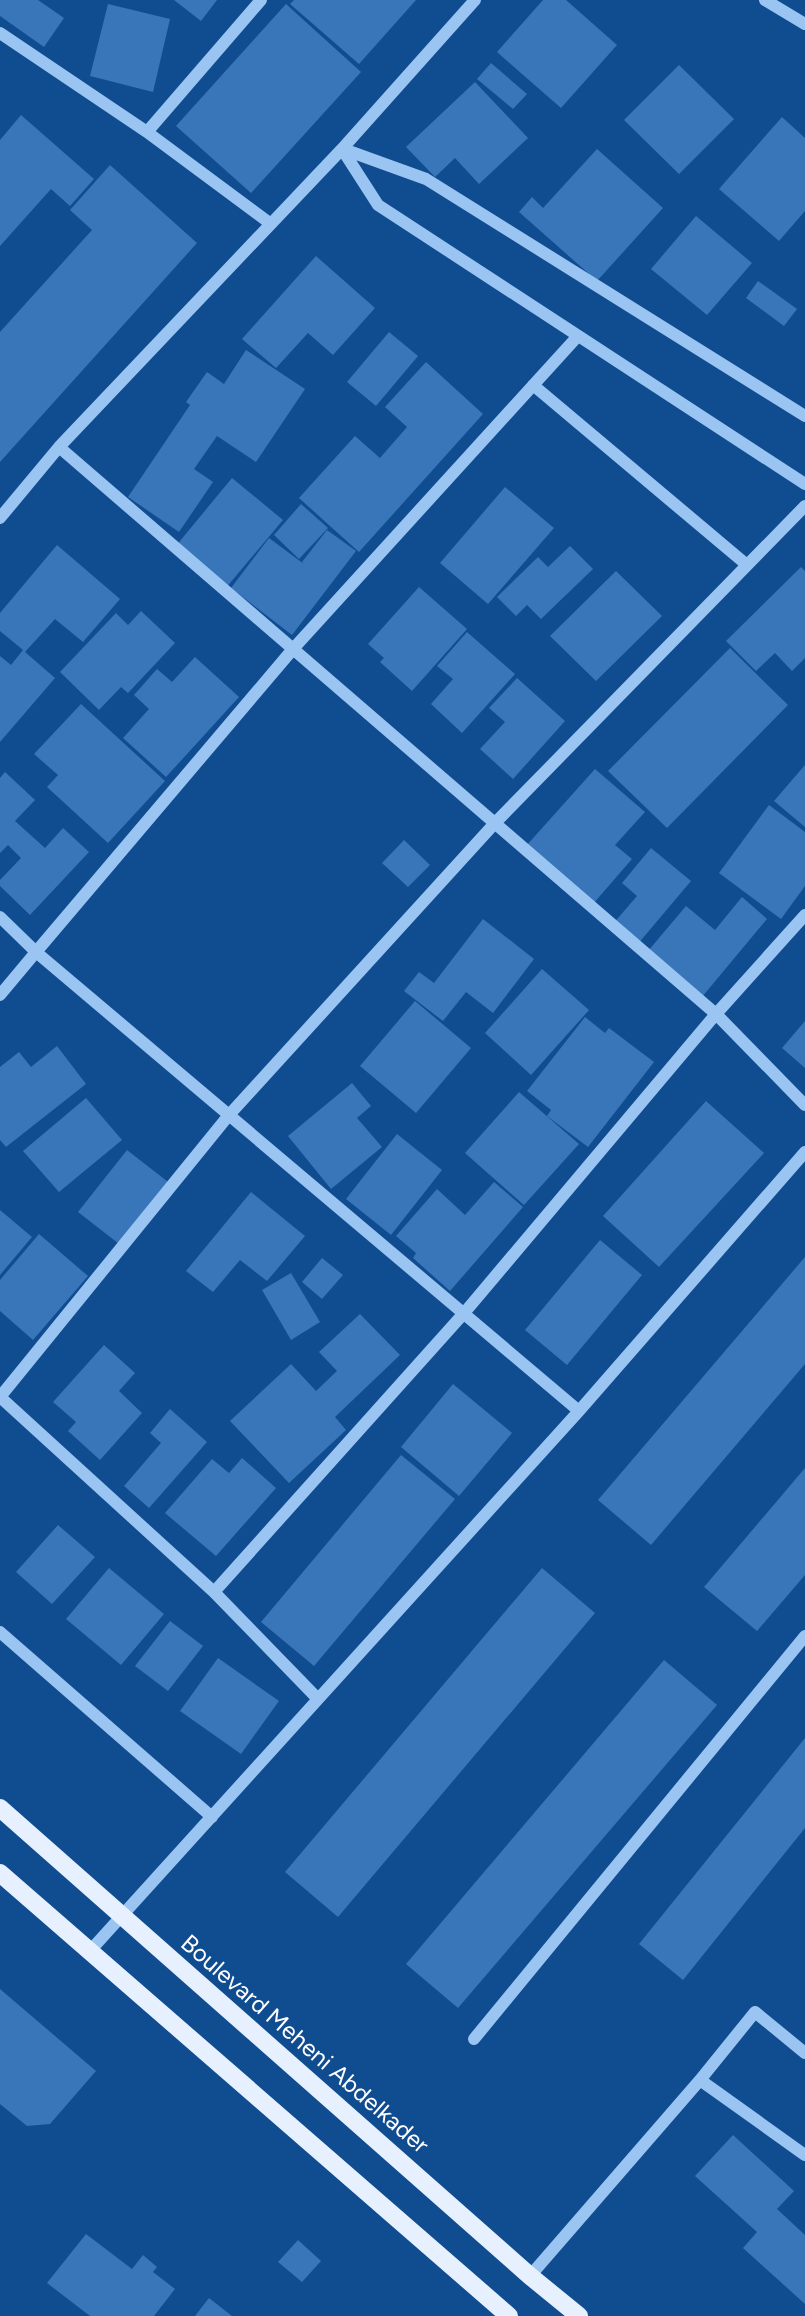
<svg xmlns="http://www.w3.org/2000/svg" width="805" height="2316" font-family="Figtree,sans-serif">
<rect width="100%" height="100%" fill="#104c90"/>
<path fill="#3876b9" d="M 0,0 L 38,0 L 64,18 L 44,47 L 0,16 Z
M 174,0 L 217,0 L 201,21 Z
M 294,0 L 416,0 L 359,64 L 290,4 Z
M 543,0 L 566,0 L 617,45 L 561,108 L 497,52 Z
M 108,4 L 170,19 L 153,92 L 90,76 Z
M 286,4 L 361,72 L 251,193 L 176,126 Z
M 491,63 L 527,94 L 513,109 L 477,79 Z
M 679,65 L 734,119 L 679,174 L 624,120 Z
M 475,82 L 528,138 L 479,184 L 455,158 L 435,177 L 406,147 Z
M 21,115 L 94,179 L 70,206 L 51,189 L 0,246 L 0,140 Z
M 782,117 L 805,138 L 805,211 L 779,241 L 719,189 Z
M 597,149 L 663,208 L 597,281 L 519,212 L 532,197 L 543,208 Z
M 110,165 L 197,243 L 0,462 L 0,332 L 92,230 L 70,210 Z
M 696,216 L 752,263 L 707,315 L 651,269 Z
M 316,256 L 375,308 L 333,355 L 308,333 L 276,368 L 242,339 Z
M 758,281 L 797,309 L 784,326 L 746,298 Z
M 389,332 L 418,356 L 376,406 L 347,382 Z
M 246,350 L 305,389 L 256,462 L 217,436 L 194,469 L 213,482 L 179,532 L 128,497 L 190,405 L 186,402 L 207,372 L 224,384 Z
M 426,362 L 483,414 L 359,552 L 330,526 L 332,523 L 330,526 L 299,498 L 355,436 L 380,458 L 407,427 L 385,407 Z
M 232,478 L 283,520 L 225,589 L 175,547 Z
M 505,487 L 554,528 L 488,604 L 440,563 Z
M 301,504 L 328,528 L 299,559 L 274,535 Z
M 327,530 L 356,551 L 292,635 L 231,588 L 269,538 L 304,564 L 302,562 Z
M 57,545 L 120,599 L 83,642 L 55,619 L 25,652 L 55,678 L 0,742 L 0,656 L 11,665 L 23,650 L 0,631 L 0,613 Z
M 570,546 L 593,569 L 541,619 L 527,605 L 516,616 L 497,597 L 538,557 L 548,567 Z
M 801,567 L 805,571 L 805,658 L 792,671 L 775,653 L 756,671 L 726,641 Z
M 616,571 L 662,616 L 596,681 L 550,636 Z
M 419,587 L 467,629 L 412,691 L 380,662 L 384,658 L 368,644 Z
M 141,611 L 175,643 L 128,693 L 121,687 L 99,710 L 60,672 L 116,613 L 128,625 Z
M 467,632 L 515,674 L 462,733 L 431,704 L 453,679 L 437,666 Z
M 730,648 L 788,705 L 667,828 L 608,771 Z
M 195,657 L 239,697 L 166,777 L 123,738 L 149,709 L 134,695 L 157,669 L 172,682 Z
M 517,678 L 565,721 L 513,779 L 480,749 L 505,722 L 489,708 Z
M 81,704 L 165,781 L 108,843 L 47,787 L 58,775 L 34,754 Z
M 805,765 L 805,827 L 774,801 Z
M 595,769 L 645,812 L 615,845 L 632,859 L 593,904 L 526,846 Z
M 5,772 L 35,800 L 15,821 L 45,848 L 63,828 L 89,852 L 30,915 L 0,886 L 0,880 L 21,858 L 8,845 L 0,853 L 0,778 Z
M 769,805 L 805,832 L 805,886 L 781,919 L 719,873 Z
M 404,840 L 430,865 L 408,887 L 382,863 Z
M 651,848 L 691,881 L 637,945 L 612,925 L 637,896 L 622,883 Z
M 742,897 L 767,919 L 702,997 L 648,951 L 686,906 L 715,930 Z
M 483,919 L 534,959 L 493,1013 L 466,992 L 443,1021 L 404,991 L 419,972 L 434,983 Z
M 542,969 L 589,1010 L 531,1075 L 485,1033 Z
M 415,1001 L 471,1048 L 416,1113 L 360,1066 Z
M 585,1017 L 605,1033 L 609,1028 L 654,1062 L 588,1147 L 547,1116 L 551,1110 L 527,1091 Z
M 805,1021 L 805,1068 L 782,1048 Z
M 57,1046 L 86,1084 L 6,1147 L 0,1140 L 0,1067 L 19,1052 L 31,1067 Z
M 352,1083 L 371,1106 L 357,1118 L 382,1147 L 331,1189 L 288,1136 Z
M 519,1092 L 579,1144 L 524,1205 L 465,1153 Z
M 86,1098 L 122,1140 L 59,1192 L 23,1151 Z
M 706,1101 L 764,1153 L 659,1267 L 603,1216 Z
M 397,1134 L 442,1170 L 391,1235 L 346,1199 Z
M 127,1150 L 172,1185 L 123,1247 L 78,1212 Z
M 494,1182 L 523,1207 L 450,1291 L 413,1258 L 416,1253 L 396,1236 L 437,1189 L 465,1215 Z
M 251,1192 L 305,1236 L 267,1281 L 240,1260 L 213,1292 L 186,1271 Z
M 0,1210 L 32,1237 L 0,1275 Z
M 39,1234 L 88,1276 L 33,1340 L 0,1311 L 0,1280 Z
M 600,1240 L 642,1275 L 567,1365 L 525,1330 Z
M 805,1257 L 805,1364 L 651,1545 L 598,1500 Z
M 322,1258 L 343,1275 L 322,1299 L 302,1282 Z
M 291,1273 L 320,1322 L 291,1340 L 262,1290 Z
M 360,1314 L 400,1355 L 335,1417 L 346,1430 L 289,1483 L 230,1421 L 291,1364 L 316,1391 L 337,1371 L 319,1352 Z
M 104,1345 L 135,1373 L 119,1391 L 142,1413 L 100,1460 L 68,1431 L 76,1422 L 53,1402 Z
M 453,1384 L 512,1433 L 459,1496 L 401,1447 Z
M 170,1409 L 207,1442 L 149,1508 L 124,1486 L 161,1443 L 150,1433 Z
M 401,1455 L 455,1499 L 314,1666 L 261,1622 Z
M 242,1458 L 276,1488 L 216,1556 L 165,1513 L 212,1459 L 229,1473 Z
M 805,1468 L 805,1575 L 757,1631 L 704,1587 Z
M 58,1525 L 95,1557 L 52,1604 L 16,1572 Z
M 109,1568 L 164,1614 L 121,1665 L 66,1619 Z
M 542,1568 L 595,1613 L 338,1917 L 285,1872 Z
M 170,1621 L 203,1646 L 168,1691 L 135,1666 Z
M 218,1658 L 279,1701 L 241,1754 L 180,1711 Z
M 664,1660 L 717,1705 L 458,2008 L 406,1964 Z
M 805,1738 L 805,1828 L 683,1980 L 639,1944 Z
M 0,1989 L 96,2071 L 50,2124 L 27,2126 L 0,2104 Z
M 733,2135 L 794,2191 L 777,2209 L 805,2235 L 805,2304 L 743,2248 L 757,2232 L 695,2176 Z
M 86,2234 L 132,2269 L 143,2255 L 157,2267 L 153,2272 L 175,2289 L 154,2316 L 90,2316 L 47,2283 Z
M 298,2240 L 321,2261 L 302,2282 L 278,2262 Z
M 209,2298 L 232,2316 L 195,2316 Z"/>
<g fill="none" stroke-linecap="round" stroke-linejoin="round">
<path stroke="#9ac5f3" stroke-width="12" d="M 765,0 L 805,24
M 0,33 L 147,132 L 271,224
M 147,132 L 261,0
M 342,149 L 378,205 L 805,484
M 343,149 L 426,179 L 805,416
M 533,385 L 747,565
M 59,447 L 342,149 L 475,0
M 0,518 L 59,447 L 716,1014 L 805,1105
M 0,917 L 36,952 L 293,649 L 577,337
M 0,995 L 36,952 L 579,1411
M 0,1397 L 229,1115 L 495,823 L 805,506
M 0,1397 L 214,1592 L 318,1699
M 214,1592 L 465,1312 L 716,1014 L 805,915
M 0,1632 L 212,1817
M 89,1952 L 579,1411 L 805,1152
M 474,2039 L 805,1636
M 700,2080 L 805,2155
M 530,2276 L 700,2080 L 755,2012 L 805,2053"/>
<path stroke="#e6f0ff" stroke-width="18" d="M 0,1808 L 530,2276 L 579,2316
M 0,1873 L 509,2316"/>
</g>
<g text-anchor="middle" stroke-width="6" stroke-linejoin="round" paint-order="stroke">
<g font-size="24" fill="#fff" stroke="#104c90">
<text transform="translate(305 2044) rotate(41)" y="8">Boulevard Meheni Abdelkader</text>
</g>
</g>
</svg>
